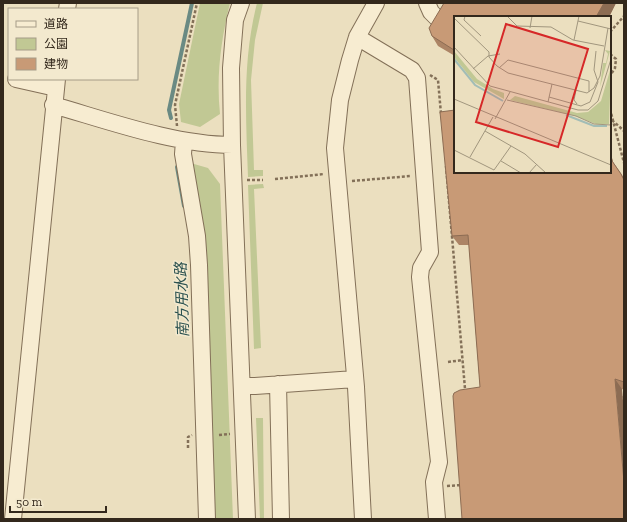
<svg xmlns="http://www.w3.org/2000/svg" width="627" height="522" font-family="'Zilla Slab','Noto Sans JP',serif">
<rect width="100%" height="100%" fill="#ebdfbf"/>
<path fill="#c1c894" d="M 200,3 L 230,3 C 221,40 216,76 220,114 L 200,127 L 181,122 L 179,104 Z
M 257,3 L 263,3 L 255,40 L 251,80 L 254,170 L 263,170 L 263,176 L 248,177 C 246,117 242,62 257,3 Z
M 187,162 L 208,168 L 220,184 L 233,519 L 211,519 Z
M 263,184 L 264,188 L 254,189 L 261,348 L 254,349 L 248,185 Z
M 256,418 L 263,418 L 264,519 L 260,519 Z"/>
<g fill="none" stroke-linecap="round" stroke-linejoin="round">
<path stroke="#6a8a83" stroke-width="4" d="M 171,118 L 169,110 L 192,3
M 177,167 L 184,206"/>
<defs>
<path id="minor" d="M 241,3 L 235,20 L 231,68 L 232,145 L 247,519
M 427,3 L 431,12 L 437,18
M 67,9 L 68,3
M 357,37 L 412,70 L 417,78 L 430,252 L 421,268 L 420,277 L 438,453 L 439,462 L 434,482 L 437,519
M 16,79 L 56,88
M 53,105 C 109,121 175,145 232,145
M 184,141 L 183,154 L 197,236 L 199,265 L 207,519
M 278,384 L 281,519
M 242,386 L 255,386 L 355,379
M 13,519 L 57,79
M 363,519 L 356,387 L 335,148 L 340,100 L 350,60 L 357,37 L 376,3"/>
</defs>
<use href="#minor" stroke="#837058" stroke-width="18"/>
<path stroke="#837058" stroke-width="2.5" stroke-dasharray="3 2" stroke-linecap="butt" d="M 610,32 L 624,16
M 610,54 L 616,59 L 615,68 L 610,76
M 430,75 L 438,80 L 441,114
M 610,109 L 624,163
M 612,120 L 624,131
M 177,126 L 175,105 L 197,3
M 446,166 L 465,389 L 464,392
M 275,179 L 324,174
M 247,180 L 263,180
M 352,181 L 411,176
M 448,362 L 463,360
M 623,396 L 624,397
M 219,435 L 230,434
M 188,448 L 188,437 L 192,435
M 447,486 L 462,485"/>
<use href="#minor" stroke="#f7ecd1" stroke-width="16"/>
</g>
<path fill="#ac8465" d="M 444,3 L 616,3 L 609,17 L 455,56 L 438,46 L 432,36 Z
M 610,150 L 613,162 L 624,178 L 624,390 L 622,389 L 480,387 L 469,245 L 459,245 L 452,236 L 610,172 Z"/>
<path fill="#8c6c53" d="M 604,3 L 616,3 L 609,17 L 596,17 Z
M 610,150 L 613,162 L 610,159 Z
M 615,379 L 622,389 L 624,412 L 624,482 Z"/>
<path fill="#c89a76" stroke="#8c6c53" d="M 444,3 L 604,3 L 596,17 L 455,17 L 455,61 L 454,50 L 432,36 L 429,28 Z
M 455,110 L 455,172 L 610,172 L 610,158 L 621,174 L 624,180 L 624,382 L 615,379 L 624,482 L 624,519 L 462,519 L 453,396 L 454,393 L 460,390 L 480,387 L 468,235 L 452,236 L 440,112 Z"/>
<g text-anchor="middle" stroke-width="3" stroke-linejoin="round" paint-order="stroke">
<g font-size="15" font-style="italic" fill="#2c5250" stroke="#f3e9ce">
<text transform="translate(182 300) rotate(-92)" y="5">南方用水路</text>
</g>
</g>
<g transform="translate(454 16)">
<rect width="157" height="157" fill="#ebdfbf"/>
<path d="M 151,34 L 156,35 L 146,71 L 149,47 L 152,47 L 154,38 ZM 0,35 L 23,63 L 39,73 L 50,77 L 50,83 L 20,66 L 0,41 ZM 157,51 L 155,108 L 142,108 L 121,100 L 56,84 L 61,80 L 123,97 L 134,96 L 147,85 Z" fill="#c1c894"/>
<path fill="none" stroke="#a2bdb6" stroke-width="2" d="M 0,43 L 21,69 L 49,85M 112,99 L 140,110 L 153,110"/>
<path fill="none" stroke="#a1967e" stroke-width="1" d="M 11,0 L 10,4 L 27,20M 53,0 L 63,10 L 97,11 L 119,24 L 150,30M 0,2 L 35,36 L 35,41 L 43,50 L 54,57 L 133,77 L 140,72 L 146,60 L 154,12M 124,5 L 157,13M 76,12 L 78,0M 120,24 L 125,0M 0,31 L 36,70 L 124,94 L 134,94 L 144,85 L 157,43M 45,52 L 54,44 L 135,65 L 135,76M 19,53 L 34,40 L 46,38M 122,74 L 120,84 L 123,88M 95,81 L 127,90 L 136,86 L 144,66 L 140,54 L 142,35M 0,83 L 157,149M 53,84 L 122,100 L 140,108 L 157,109M 94,86 L 98,68M 41,103 L 56,76M 31,115 L 71,138 L 92,157M 0,134 L 40,154 L 57,130M 16,141 L 39,101M 47,145 L 67,157M 75,157 L 83,148"/>
<path fill="#d62828" fill-opacity="0.15" stroke="#d62828" stroke-width="2" d="M 52,8 L 134,33 L 104,131 L 22,106 Z"/>
<rect width="157" height="157" fill="none" stroke="#33281c" stroke-width="2"/>
</g>
<rect width="627" height="522" fill="none" stroke="#33281c" stroke-width="8"/>
<rect x="8" y="8" width="130" height="72" fill="#f3e9ce" stroke="#a69c87"/>
<rect x="16" y="21" width="20" height="6" fill="#f7ecd1" stroke="#a69c87"/>
<text x="44" y="28" font-size="12" fill="#33281c">道路</text>
<rect x="16" y="38" width="20" height="12" fill="#c1c894" stroke="#a69c87"/>
<text x="44" y="48" font-size="12" fill="#33281c">公園</text>
<rect x="16" y="58" width="20" height="12" fill="#c89a76" stroke="#a69c87"/>
<text x="44" y="68" font-size="12" fill="#33281c">建物</text>
<path d="M10 506v6h96v-6" fill="none" stroke="#33281c" stroke-width="2"/>
<text x="16" y="506" font-size="12" fill="#33281c" stroke="#f3e9ce" stroke-width="3" paint-order="stroke">50 m</text>
</svg>
